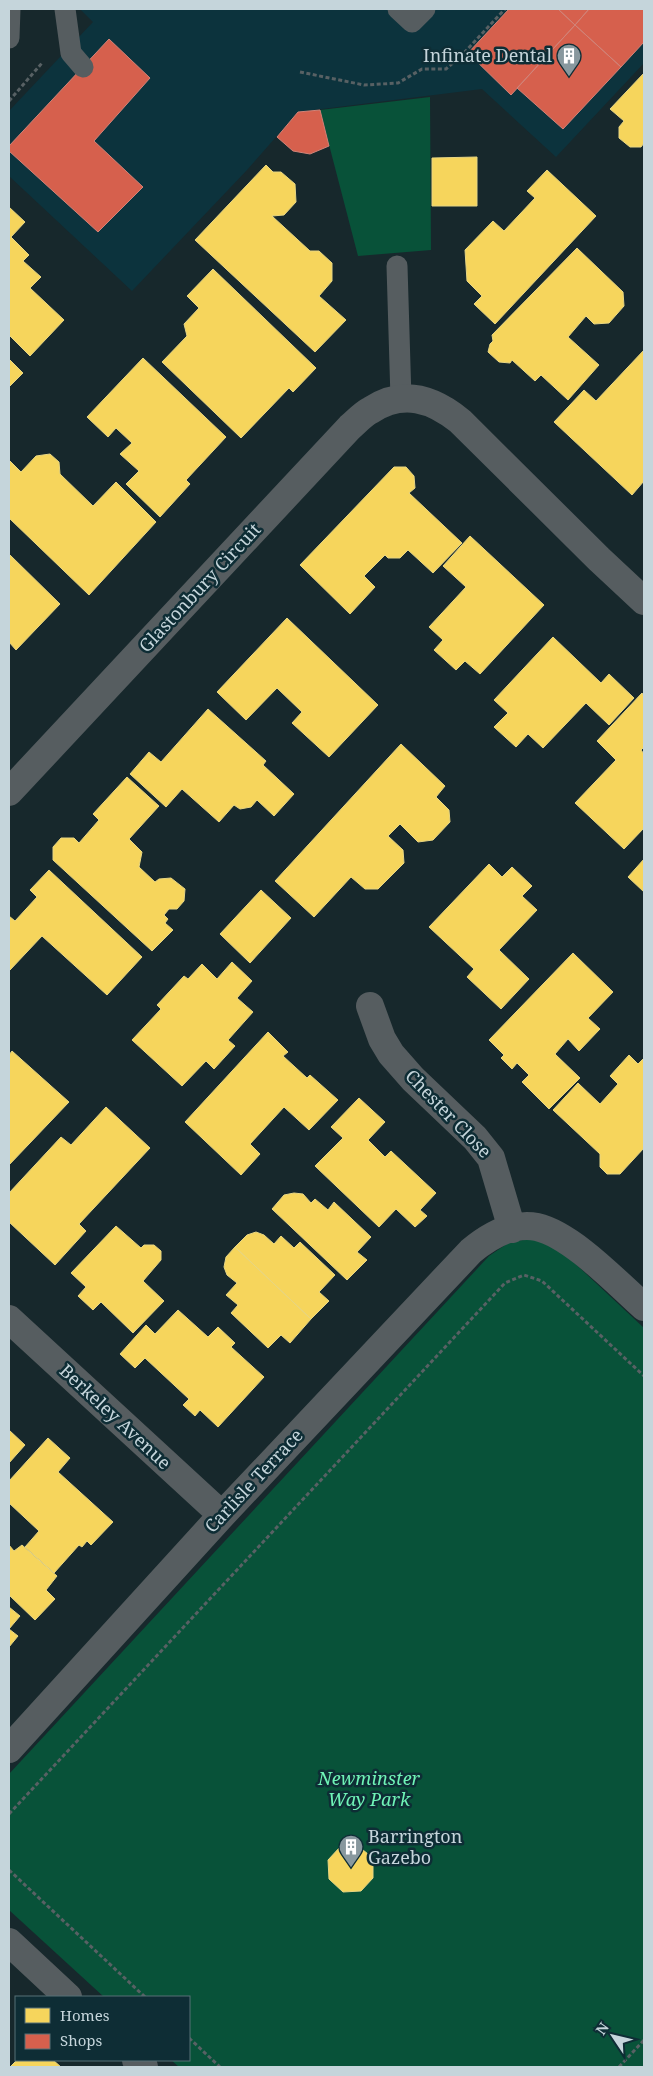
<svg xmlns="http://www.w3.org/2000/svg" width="653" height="2076" font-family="'Noto Serif',serif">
<rect width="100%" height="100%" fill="#17282c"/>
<path fill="#0c333d" d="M 80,9 L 644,9 L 644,63 L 556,157 L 482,89 L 298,112 L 247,170 L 132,291 L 9,176 L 9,111 L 93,22 Z"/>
<path fill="#085239" d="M 430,97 L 431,250 L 358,256 L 320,110 Z
M 538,1239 L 566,1255 L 644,1328 L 644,2067 L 179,2067 L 171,2060 L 189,2060 L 189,1997 L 104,1997 L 9,1910 L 9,1774 L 489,1256 L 511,1241 Z"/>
<path fill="#f6d55c" stroke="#e7d582" d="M 644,73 L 644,143 L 641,147 L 630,147 L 619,138 L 619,127 L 624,121 L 610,109 Z
M 477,157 L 477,206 L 432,206 L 432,158 Z
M 266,165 L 273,172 L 281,172 L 295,184 L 296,202 L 284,215 L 272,216 L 310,251 L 319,251 L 332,263 L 332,281 L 319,296 L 346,320 L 315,352 L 195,240 Z
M 547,170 L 596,216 L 495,324 L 474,304 L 482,296 L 467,281 L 465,250 L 493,221 L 504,231 L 535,198 L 527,191 Z
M 9,207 L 25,222 L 11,237 L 29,255 L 23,261 L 41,277 L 30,288 L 64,320 L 30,356 L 9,335 Z
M 577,248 L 623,292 L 624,306 L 609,323 L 594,324 L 586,316 L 568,337 L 599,365 L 568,400 L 541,375 L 535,381 L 512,360 L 510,363 L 499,362 L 488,352 L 490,344 L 493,341 L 492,335 Z
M 213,269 L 316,368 L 293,392 L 289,388 L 241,438 L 162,362 L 187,336 L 184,324 L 199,308 L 187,296 Z
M 644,350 L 644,481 L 632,495 L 554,422 L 584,390 L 596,401 Z
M 143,358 L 226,437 L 186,480 L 190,484 L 160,517 L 126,484 L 139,471 L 120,454 L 132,443 L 116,428 L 108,437 L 87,417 Z
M 9,359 L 23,373 L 9,387 Z
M 50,454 L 59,462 L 60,474 L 93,506 L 116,482 L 156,522 L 89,595 L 9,518 L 9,460 L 21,472 L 36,456 Z
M 394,467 L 406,467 L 414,476 L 415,488 L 409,493 L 462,543 L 433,573 L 408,550 L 400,558 L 388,558 L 385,555 L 364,576 L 375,587 L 350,614 L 300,565 Z
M 470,536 L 544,605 L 480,674 L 465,661 L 456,670 L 434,650 L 443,640 L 429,627 L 466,587 L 443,566 Z
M 9,554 L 60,604 L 16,650 L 9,642 Z
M 287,618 L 378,705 L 329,757 L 292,723 L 302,712 L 277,688 L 246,720 L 217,692 Z
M 553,637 L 601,683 L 609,674 L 634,698 L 609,725 L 586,703 L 543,748 L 528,734 L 516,747 L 494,727 L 508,713 L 494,700 Z
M 642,693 L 644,696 L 644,747 L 641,750 L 644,754 L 644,828 L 624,849 L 575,803 L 616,760 L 597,741 Z
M 208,709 L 266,761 L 263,765 L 294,794 L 274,816 L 257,800 L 251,807 L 240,809 L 234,805 L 219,822 L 182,789 L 166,807 L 130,774 L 149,752 L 161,762 Z
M 401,744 L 445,786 L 436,797 L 449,810 L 450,822 L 433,840 L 418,842 L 400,824 L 388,836 L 403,850 L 404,863 L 378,889 L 365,889 L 351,877 L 314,917 L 275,881 Z
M 127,777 L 159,806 L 129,839 L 142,852 L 139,867 L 155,882 L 159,879 L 171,878 L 185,889 L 184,901 L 177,909 L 169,909 L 164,915 L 168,919 L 165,923 L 173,930 L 152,951 L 53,860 L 53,847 L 61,838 L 74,838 L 79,843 L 99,820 L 93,814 Z
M 644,859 L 644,892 L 628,877 Z
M 489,864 L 502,877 L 512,867 L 532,886 L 522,896 L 537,910 L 499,950 L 529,979 L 501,1009 L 467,977 L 474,969 L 429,927 Z
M 49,870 L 142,957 L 107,995 L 42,936 L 10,970 L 9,968 L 9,916 L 15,921 L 37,897 L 30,890 Z
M 261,890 L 291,918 L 250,963 L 220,934 Z
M 573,953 L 613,992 L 588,1018 L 600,1029 L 579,1051 L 568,1039 L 555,1054 L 580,1078 L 549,1109 L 522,1082 L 529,1075 L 517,1063 L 512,1069 L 501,1058 L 504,1055 L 489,1040 Z
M 232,962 L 252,981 L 237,998 L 253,1012 L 228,1040 L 235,1046 L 214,1069 L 206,1061 L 182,1086 L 132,1040 L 161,1009 L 157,1005 L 184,976 L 188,979 L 202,964 L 217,979 Z
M 268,1032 L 288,1052 L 283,1056 L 307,1078 L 310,1075 L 338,1100 L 309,1130 L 284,1107 L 250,1144 L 260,1154 L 241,1175 L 185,1122 Z
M 12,1051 L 69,1102 L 9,1165 L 9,1055 Z
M 629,1055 L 638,1064 L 644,1058 L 644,1148 L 620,1174 L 607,1174 L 600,1167 L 600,1154 L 553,1110 L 578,1083 L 600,1104 L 618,1084 L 610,1076 Z
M 359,1098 L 385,1122 L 368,1140 L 385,1157 L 391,1151 L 436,1193 L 420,1210 L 427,1216 L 415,1227 L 396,1209 L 379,1227 L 315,1166 L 343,1138 L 331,1127 Z
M 106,1107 L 150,1148 L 79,1224 L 86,1231 L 55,1265 L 9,1222 L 9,1193 L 61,1137 L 71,1145 Z
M 294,1193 L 303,1194 L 311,1203 L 315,1199 L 328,1210 L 334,1202 L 371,1237 L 357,1252 L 367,1260 L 347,1280 L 272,1209 L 284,1195 Z
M 116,1226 L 141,1248 L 144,1245 L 154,1245 L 161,1251 L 161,1260 L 143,1281 L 164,1301 L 133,1333 L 101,1302 L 93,1310 L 78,1296 L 86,1287 L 71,1273 Z
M 256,1232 L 264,1235 L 274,1244 L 281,1236 L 294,1248 L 300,1242 L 335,1275 L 319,1292 L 329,1301 L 311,1319 L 235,1247 L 247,1235 Z
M 235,1247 L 311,1319 L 290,1343 L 281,1335 L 268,1348 L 231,1313 L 238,1305 L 226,1295 L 237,1283 L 227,1275 L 224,1267 L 226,1257 Z
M 178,1310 L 208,1337 L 218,1327 L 235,1343 L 231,1347 L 264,1377 L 218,1427 L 200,1410 L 195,1416 L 183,1405 L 189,1399 L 145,1358 L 135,1368 L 120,1354 L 146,1325 L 155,1334 Z
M 9,1430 L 25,1445 L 9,1463 Z
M 48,1438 L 70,1458 L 58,1472 L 113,1522 L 91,1545 L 87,1541 L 82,1547 L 79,1545 L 54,1573 L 25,1547 L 39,1531 L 9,1503 L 9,1481 Z
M 9,1545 L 14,1551 L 22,1545 L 57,1576 L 46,1590 L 55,1599 L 35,1620 L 9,1595 Z
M 9,1607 L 20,1616 L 9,1629 L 18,1636 L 9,1647 Z
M 358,1846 L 373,1858 L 373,1878 L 361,1891 L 343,1892 L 329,1879 L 328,1860 L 340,1847 Z
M 17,2060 L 53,2060 L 61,2067 L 10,2067 Z"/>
<path fill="#d6604d" stroke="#d18378" d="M 509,9 L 558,9 L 575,25 L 511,95 L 468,53 Z
M 558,9 L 589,9 L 575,25 Z
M 589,9 L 644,9 L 644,42 L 621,67 L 575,25 Z
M 575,25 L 621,67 L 563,129 L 517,88 Z
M 109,39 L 150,78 L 94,141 L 143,187 L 98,232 L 9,151 L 9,146 Z
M 320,110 L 329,146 L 310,154 L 293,151 L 277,137 L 298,112 Z"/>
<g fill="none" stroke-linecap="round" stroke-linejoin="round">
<path stroke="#586164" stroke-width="3" stroke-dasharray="4 2.5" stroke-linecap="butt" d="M 300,72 L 364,85 L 398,83 L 422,69 L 446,69 L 462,55 L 505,9
M 9,101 L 42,63
M 9,1814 L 505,1283 L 524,1275 L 542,1281 L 644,1376
M 9,1870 L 145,1997
M 189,2038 L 220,2067
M 619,2067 L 644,2040"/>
<path stroke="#565d60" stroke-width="21" d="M 65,9 L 71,53 L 83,67
M 398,9 L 412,22 L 425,9
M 9,38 L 10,9
M 397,266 L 401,399"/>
<path stroke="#565d60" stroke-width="28" d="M 9,792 L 350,427 C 357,421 363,414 371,410 C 403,389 433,399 460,421 L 599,559 L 644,601
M 370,1006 L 382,1039 L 391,1054 L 413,1079 L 475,1138 L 491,1158 L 512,1229
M 9,1319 L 222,1515
M 9,1749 L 222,1515 L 471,1251 C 488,1237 513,1222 537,1227 C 572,1235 617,1283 644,1307
M 9,1942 L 68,1997
M 136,2060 L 144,2067"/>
</g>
<defs>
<symbol id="building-pin" viewBox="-11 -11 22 30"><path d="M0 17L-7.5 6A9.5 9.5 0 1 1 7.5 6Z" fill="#88989e" stroke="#0e2d35"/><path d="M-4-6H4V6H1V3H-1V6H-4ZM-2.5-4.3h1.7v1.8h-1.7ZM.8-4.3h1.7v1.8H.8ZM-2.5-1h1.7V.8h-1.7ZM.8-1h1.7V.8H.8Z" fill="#fff"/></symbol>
</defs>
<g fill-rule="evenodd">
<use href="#building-pin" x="555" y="42" width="28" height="38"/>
<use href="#building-pin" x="337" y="1833" width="28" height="38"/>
</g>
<g text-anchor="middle" stroke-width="5" stroke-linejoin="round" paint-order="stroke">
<g font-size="18" fill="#c5d5db" stroke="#0e2d35" text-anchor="end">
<text x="552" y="62">Infinate Dental</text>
<text x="368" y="1843" text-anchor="start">Barrington<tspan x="368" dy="21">Gazebo</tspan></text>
</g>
<g font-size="18" fill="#c5d5db" stroke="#0e2d35">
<text transform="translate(200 588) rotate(-47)" y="6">Glastonbury Circuit</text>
<text transform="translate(448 1114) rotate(46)" y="6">Chester Close</text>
<text transform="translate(115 1417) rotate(43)" y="6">Berkeley Avenue</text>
<text transform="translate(254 1481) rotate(-47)" y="6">Carlisle Terrace</text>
</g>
<g font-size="18" font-style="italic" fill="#6ff4b7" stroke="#0e2d35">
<text x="369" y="1785">Newminster<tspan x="369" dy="21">Way Park</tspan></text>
</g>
</g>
<rect width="653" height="2076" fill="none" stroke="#c5d5db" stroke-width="20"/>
<rect x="15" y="1996" width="175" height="65" fill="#0e2d35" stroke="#577077"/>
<rect x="25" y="2008" width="25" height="15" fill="#f6d55c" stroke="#577077"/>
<text x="60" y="2021" font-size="15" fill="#c5d5db">Homes</text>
<rect x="25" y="2034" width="25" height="15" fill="#d6604d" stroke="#577077"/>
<text x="60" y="2046" font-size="15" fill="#c5d5db">Shops</text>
<g transform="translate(613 2036) rotate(305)" stroke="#0e2d35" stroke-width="4" paint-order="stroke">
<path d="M0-4L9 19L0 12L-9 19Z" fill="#c5d5db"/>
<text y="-8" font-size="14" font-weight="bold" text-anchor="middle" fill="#c5d5db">N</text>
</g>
</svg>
